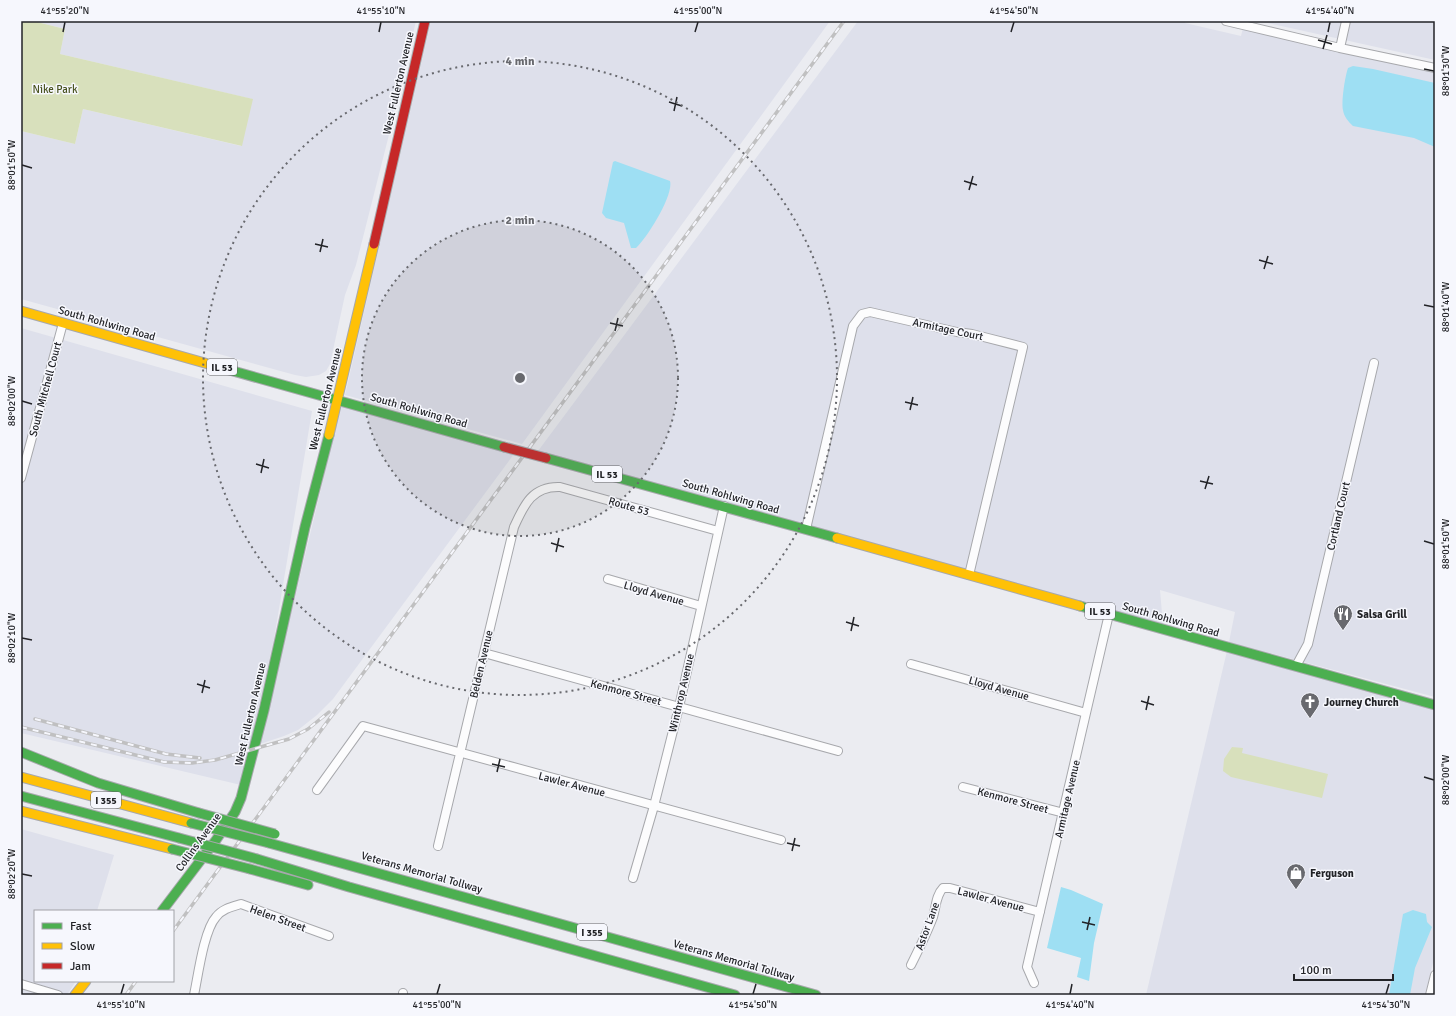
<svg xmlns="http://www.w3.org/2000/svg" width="1456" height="1016" font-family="Signika,sans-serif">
<rect width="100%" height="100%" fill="#ebecf1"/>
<path fill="#dee0eb" d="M 33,21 L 416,21 L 394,115 L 356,265 L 345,295 L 330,364 L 326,371 L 319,375 L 306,377 L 295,375 L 21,299 L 21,131 L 75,144 L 83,109 L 241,146 L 252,99 L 60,54 L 65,29 Z
M 431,21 L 830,21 L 522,444 L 345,395 Z
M 858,21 L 1185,21 L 1185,23 L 1241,36 L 1243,28 L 1435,72 L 1435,697 L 1229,642 L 1235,612 L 1160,590 L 1163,625 L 538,451 Z
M 1259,21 L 1435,21 L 1435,60 Z
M 21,328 L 312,411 L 274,639 L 241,785 L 21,733 Z
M 341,405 L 514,454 L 333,699 L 317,715 L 298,730 L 284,736 L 260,744 Z
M 1227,651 L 1435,709 L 1435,955 L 1425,995 L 1146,995 Z
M 21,829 L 114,855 L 97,911 L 35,911 L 35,981 L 76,981 L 67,995 L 21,995 Z"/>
<path fill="#d8e0bc" d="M 21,21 L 33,21 L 65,29 L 60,54 L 253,99 L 242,146 L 83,109 L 75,144 L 21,131 Z
M 1232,747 L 1243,748 L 1242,753 L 1328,774 L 1322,798 L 1231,777 L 1223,771 L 1224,759 Z"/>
<path fill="#9edff3" d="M 1353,66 L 1373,69 L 1435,83 L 1435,147 L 1414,138 L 1353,126 C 1348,121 1344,117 1343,110 C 1341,103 1345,76 1348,68 Z
M 615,161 L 670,181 C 674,195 647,238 636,248 L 631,248 L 624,223 L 606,218 L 602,213 L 613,162 Z
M 1061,887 L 1071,890 L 1103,904 L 1094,943 L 1089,981 L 1077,977 L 1081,958 L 1047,948 Z
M 1413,910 L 1426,914 L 1427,922 L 1432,927 L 1415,968 L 1410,995 L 1389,995 L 1403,914 Z"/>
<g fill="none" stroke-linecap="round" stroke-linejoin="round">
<defs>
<path id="street" d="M 1226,21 L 1340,48 L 1435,68
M 1340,48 L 1346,21
M 21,478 L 63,323
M 806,529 L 853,326 L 862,314 L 870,312 L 957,332 L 972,334 L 1023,347 L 969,575
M 608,579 L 701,606
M 484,653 L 838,751
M 911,664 L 1086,713
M 1296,666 L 1308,644 L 1374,363
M 963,787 L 1064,813
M 317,790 L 363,726 L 781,840
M 438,846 L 514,527 C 524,505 532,486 560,487 L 718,531
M 633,878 L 654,806 L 679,707 L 724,506
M 911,965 C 919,949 927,933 933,917 C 936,907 936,895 943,888 L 950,888 L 1040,912
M 1034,983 L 1027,967 L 1109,614
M 21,984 L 58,995
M 194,995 C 198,976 204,930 216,917 C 222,909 231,907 241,904 L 329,936
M 403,995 L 403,993
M 1430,995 L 1435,975"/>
<path id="fast" d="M 226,369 L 504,447
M 546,458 L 837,538
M 1080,606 L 1435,705
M 21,752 L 98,783 L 199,813
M 21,796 L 179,838
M 269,843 L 816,995
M 257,859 L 349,887 L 735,995
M 250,869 L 308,885
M 162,911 L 216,840 L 235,812 L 241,798 L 264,710 L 305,527 L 329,435"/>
<path id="slow" d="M 21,311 L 226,369
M 329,435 L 374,244
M 837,538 L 1080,606
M 21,777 L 191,823
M 21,811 L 172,849
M 75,995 L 86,981"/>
<path id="jam" d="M 374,244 L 425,21"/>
</defs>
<use href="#street" stroke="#a7a8ac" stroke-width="10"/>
<use href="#fast" stroke="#a7a8ac" stroke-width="11"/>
<use href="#slow" stroke="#a7a8ac" stroke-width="11"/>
<use href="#jam" stroke="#a7a8ac" stroke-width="11"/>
<use href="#street" stroke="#fcfcfd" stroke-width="8"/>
<use href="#fast" stroke="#4caf50" stroke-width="9"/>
<use href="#slow" stroke="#ffc107" stroke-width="9"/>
<use href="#jam" stroke="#c62828" stroke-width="9"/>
<defs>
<path id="rail" d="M 35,719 L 166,754 L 200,758
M 21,727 L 164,762 L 192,763 L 215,760 L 289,739 L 308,729 L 329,712
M 173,931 L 844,21
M 126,995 L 136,981"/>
</defs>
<use href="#rail" stroke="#c0c0c1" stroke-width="3.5"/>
<use href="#rail" stroke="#f6f7fd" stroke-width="2" stroke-dasharray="6" stroke-linecap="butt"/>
<defs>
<path id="fast-bridge" d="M 199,813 L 275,834
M 191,823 L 269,843
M 179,838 L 257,859
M 172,849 L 250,869"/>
<path id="jam-bridge" d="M 504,447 L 546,458"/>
</defs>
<use href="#fast-bridge" stroke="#a7a8ac" stroke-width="11" stroke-linecap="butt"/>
<use href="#jam-bridge" stroke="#a7a8ac" stroke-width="11" stroke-linecap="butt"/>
<use href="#fast-bridge" stroke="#4caf50" stroke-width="9"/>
<use href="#jam-bridge" stroke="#c62828" stroke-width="9"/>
</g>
<path fill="none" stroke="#222327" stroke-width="1.5" d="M 63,32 L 65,22M 379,32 L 381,22M 695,32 L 698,22M 1011,32 L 1014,22M 1328,32 L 1330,22M 1318,40 L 1332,44M 1323,49 L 1327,35M 1424,69 L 1434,71M 669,102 L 682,106M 674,111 L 677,97M 22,165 L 32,168M 964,181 L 977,185M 969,190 L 973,176M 315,244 L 328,247M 320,252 L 323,239M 1259,260 L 1273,264M 1264,269 L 1268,256M 1424,305 L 1434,307M 610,323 L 623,326M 615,331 L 618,318M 22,401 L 32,404M 905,402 L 918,405M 910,410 L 913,397M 256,464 L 269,468M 261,473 L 264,459M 1200,481 L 1213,484M 1205,489 L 1209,476M 1424,541 L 1434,544M 551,543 L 564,547M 556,552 L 559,538M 846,622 L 859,626M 851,631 L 854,617M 22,638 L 32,640M 197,684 L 210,688M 202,693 L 205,680M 1141,701 L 1154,705M 1146,710 L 1149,696M 492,764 L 505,767M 497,772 L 500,759M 1424,777 L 1434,780M 787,843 L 800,846M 792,851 L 795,838M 22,874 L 32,876M 1082,922 L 1095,925M 1087,930 L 1090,917M 121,994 L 124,984M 437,994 L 440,984M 753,994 L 756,984M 1070,994 L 1072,984M 1386,994 L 1389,984"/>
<circle cx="520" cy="378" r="158" fill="#68696e" fill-opacity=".12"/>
<g fill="none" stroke="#68696e" stroke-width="2" stroke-dasharray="2 4">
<circle cx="520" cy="378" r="158"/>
<circle cx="520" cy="378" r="317"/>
</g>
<defs>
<symbol id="restaurant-pin" viewBox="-11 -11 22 30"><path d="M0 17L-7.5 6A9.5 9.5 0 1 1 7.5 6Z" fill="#68696e" stroke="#f6f7fd"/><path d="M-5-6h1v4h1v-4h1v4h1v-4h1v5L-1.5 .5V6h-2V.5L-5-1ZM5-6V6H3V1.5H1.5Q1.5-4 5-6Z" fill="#fff"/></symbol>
<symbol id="church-pin" viewBox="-11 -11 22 30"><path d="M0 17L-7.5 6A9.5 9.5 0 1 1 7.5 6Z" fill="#68696e" stroke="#f6f7fd"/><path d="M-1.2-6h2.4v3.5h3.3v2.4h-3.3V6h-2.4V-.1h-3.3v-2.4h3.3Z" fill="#fff"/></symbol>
<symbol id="shop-pin" viewBox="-11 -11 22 30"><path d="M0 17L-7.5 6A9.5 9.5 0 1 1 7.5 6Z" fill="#68696e" stroke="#f6f7fd"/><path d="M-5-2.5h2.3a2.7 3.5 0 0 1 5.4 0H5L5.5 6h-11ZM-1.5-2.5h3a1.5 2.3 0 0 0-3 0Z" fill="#fff"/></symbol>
</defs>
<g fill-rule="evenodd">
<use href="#restaurant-pin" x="1332" y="603" width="22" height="30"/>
<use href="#church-pin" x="1299" y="691" width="22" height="30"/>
<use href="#shop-pin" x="1285" y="862" width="22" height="30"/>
</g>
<g text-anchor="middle" stroke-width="3" stroke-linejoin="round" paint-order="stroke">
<g fill="#f6f7fd" stroke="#626367" stroke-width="1">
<rect x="207" y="359" width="30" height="16" rx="3"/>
<rect x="592" y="466" width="30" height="16" rx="3"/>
<rect x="1085" y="603" width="30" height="16" rx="3"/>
<rect x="91" y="792" width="30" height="16" rx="3"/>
<rect x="577" y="924" width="30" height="16" rx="3"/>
</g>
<g font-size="10" font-weight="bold" fill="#222327">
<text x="222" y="371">IL 53</text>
<text x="607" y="478">IL 53</text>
<text x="1100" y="615">IL 53</text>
<text x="106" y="804">I 355</text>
<text x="592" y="936">I 355</text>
</g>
<g font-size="11" fill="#222327" stroke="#f6f7fd">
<text transform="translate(398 83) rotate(-77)" y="4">West Fullerton Avenue</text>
<text transform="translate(107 323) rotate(16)" y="4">South Rohlwing Road</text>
<text transform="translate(948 329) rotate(12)" y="4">Armitage Court</text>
<text transform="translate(45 389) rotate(-75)" y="4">South Mitchell Court</text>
<text transform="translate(325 399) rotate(-76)" y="4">West Fullerton Avenue</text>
<text transform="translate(419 410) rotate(16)" y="4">South Rohlwing Road</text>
<text transform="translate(731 496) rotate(16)" y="4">South Rohlwing Road</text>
<text transform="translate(629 506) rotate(16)" y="4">Route 53</text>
<text transform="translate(1338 516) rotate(-77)" y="4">Cortland Court</text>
<text transform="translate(654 593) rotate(16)" y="4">Lloyd Avenue</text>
<text transform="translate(1171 619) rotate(16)" y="4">South Rohlwing Road</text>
<text transform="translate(481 664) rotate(-77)" y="4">Belden Avenue</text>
<text transform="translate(999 688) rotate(16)" y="4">Lloyd Avenue</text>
<text transform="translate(626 692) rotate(15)" y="4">Kenmore Street</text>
<text transform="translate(681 693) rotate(-77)" y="4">Winthrop Avenue</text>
<text transform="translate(250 714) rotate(-77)" y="4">West Fullerton Avenue</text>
<text transform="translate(572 784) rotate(15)" y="4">Lawler Avenue</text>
<text transform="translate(1067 799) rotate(-77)" y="4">Armitage Avenue</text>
<text transform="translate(1013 800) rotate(15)" y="4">Kenmore Street</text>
<text transform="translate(198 842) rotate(-54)" y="4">Collins Avenue</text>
<text transform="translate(422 872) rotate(16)" y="4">Veterans Memorial Tollway</text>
<text transform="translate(991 899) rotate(15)" y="4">Lawler Avenue</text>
<text transform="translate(278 918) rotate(20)" y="4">Helen Street</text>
<text transform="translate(927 926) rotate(-70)" y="4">Astor Lane</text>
<text transform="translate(734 960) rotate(16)" y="4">Veterans Memorial Tollway</text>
</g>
<g font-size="11" fill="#48521e" stroke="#f6f7fd">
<text x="55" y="93">Nike Park</text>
</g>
<g font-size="11" font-weight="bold" fill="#222327" stroke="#f6f7fd" text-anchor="start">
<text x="1357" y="618">Salsa Grill</text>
<text x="1324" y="706">Journey Church</text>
<text x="1310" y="877">Ferguson</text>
</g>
</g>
<circle cx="520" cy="378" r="6" fill="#68696e" stroke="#f6f7fd" stroke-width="2"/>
<g font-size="12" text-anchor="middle" font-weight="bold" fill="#68696e" stroke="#f6f7fd" stroke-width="3" stroke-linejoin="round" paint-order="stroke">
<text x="520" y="65">4 min</text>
<text x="520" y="224">2 min</text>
</g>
<rect width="1456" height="1016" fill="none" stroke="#f6f7fd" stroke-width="44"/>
<rect x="34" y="910" width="140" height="72" fill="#f6f7fd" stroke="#a1a2a7"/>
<rect x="42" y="923" width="20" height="6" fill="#4caf50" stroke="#a1a2a7"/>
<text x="70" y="930" font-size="12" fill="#222327">Fast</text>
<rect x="42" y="943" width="20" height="6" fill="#ffc107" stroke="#a1a2a7"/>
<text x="70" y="950" font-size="12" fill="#222327">Slow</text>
<rect x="42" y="963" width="20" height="6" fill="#c62828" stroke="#a1a2a7"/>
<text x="70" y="970" font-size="12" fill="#222327">Jam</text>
<path d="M1294 974v6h99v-6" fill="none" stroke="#222327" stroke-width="2"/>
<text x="1300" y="974" font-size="12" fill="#222327" stroke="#f6f7fd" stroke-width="3" paint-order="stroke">100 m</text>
<rect x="22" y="22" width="1412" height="972" fill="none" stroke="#222327" stroke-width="1.5"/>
<g font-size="10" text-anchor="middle" fill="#222327">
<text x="65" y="14">41°55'20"N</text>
<text x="381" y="14">41°55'10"N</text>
<text x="698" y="14">41°55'00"N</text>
<text x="1014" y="14">41°54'50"N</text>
<text x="1330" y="14">41°54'40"N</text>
<text transform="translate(1445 71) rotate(-90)" y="4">88°01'30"W</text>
<text transform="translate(11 165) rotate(-90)" y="4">88°01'50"W</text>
<text transform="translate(1445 307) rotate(-90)" y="4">88°01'40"W</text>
<text transform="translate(11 401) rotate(-90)" y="4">88°02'00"W</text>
<text transform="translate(1445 544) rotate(-90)" y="4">88°01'50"W</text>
<text transform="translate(11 638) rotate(-90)" y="4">88°02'10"W</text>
<text transform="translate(1445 780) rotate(-90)" y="4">88°02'00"W</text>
<text transform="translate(11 874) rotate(-90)" y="4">88°02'20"W</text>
<text x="121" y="1008">41°55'10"N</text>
<text x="437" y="1008">41°55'00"N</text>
<text x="753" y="1008">41°54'50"N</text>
<text x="1070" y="1008">41°54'40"N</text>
<text x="1386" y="1008">41°54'30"N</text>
</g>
</svg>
